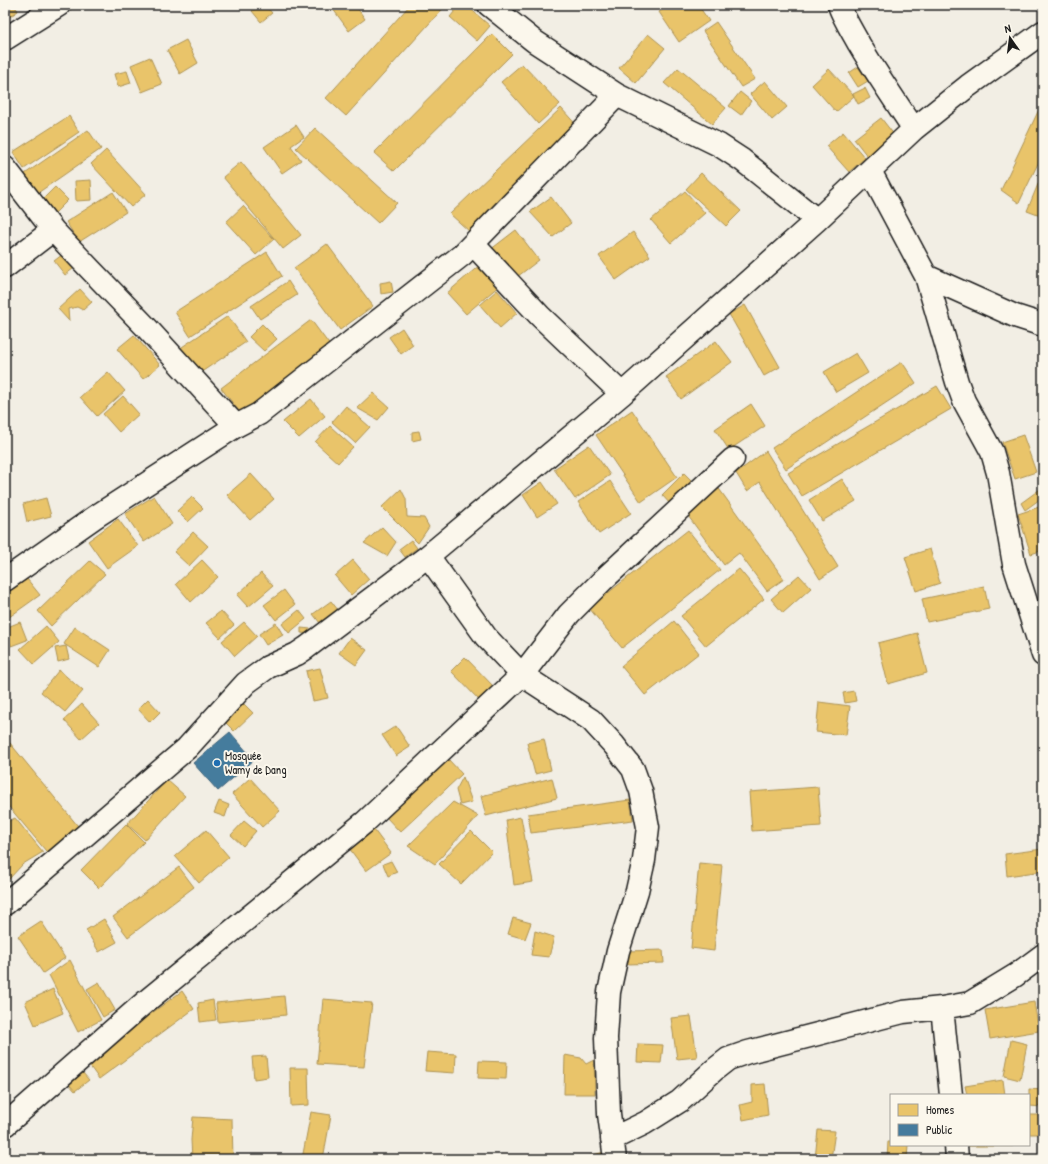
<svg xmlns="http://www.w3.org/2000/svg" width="1048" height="1164" font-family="'Patrick Hand',sans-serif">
<rect width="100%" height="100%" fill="#f2eee4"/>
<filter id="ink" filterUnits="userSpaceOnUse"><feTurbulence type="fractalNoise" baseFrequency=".025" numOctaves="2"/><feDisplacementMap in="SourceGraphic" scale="8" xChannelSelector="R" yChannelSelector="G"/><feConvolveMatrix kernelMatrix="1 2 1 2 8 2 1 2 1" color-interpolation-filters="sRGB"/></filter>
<g filter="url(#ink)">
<path fill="#e9c46a" stroke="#ac9253" d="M 5,5 L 14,5 L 18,11 L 5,20 Z
M 260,5 L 265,5 L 272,13 L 261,22 L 252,11 Z
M 330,5 L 355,5 L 365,19 L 349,31 Z
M 410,5 L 446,5 L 346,116 L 326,98 Z
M 460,5 L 466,5 L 490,26 L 477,41 L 450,17 Z
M 670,5 L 698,5 L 709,21 L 679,42 L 659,12 Z
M 716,22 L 755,79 L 741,87 L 703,31 Z
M 492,34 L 512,54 L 394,171 L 374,153 Z
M 648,34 L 665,48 L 636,83 L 619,68 Z
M 186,40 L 198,63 L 180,74 L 167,50 Z
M 150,57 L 162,84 L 142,92 L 131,65 Z
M 522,64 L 560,104 L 538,124 L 501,82 Z
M 858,67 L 868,81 L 858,87 L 849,73 Z
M 678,68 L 726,108 L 712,124 L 664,83 Z
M 829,69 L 854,96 L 836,112 L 812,85 Z
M 127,71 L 131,83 L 118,87 L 114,74 Z
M 765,81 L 787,107 L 772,120 L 750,94 Z
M 865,88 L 870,98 L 858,104 L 853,94 Z
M 740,92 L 751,101 L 741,115 L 729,106 Z
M 1043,101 L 1043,153 L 1019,203 L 1001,190 Z
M 561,108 L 580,129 L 470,232 L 450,214 Z
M 69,116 L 79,132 L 24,169 L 13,152 Z
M 881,118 L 895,136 L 868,157 L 854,139 Z
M 296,125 L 304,137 L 291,146 L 301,160 L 282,173 L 264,147 Z
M 315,128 L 397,203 L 378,223 L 296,148 Z
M 88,130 L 101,149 L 32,197 L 19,178 Z
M 843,132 L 865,158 L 849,172 L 826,146 Z
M 106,150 L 146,194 L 131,207 L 91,164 Z
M 241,162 L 301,235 L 283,249 L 223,177 Z
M 1043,172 L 1043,217 L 1027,211 Z
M 701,173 L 741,211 L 726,226 L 686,189 Z
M 91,180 L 92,200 L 76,201 L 75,181 Z
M 55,187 L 68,200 L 52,216 L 39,203 Z
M 685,191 L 705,213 L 671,243 L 651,220 Z
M 113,192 L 126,212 L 79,242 L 66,222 Z
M 551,197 L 571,223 L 553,237 L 530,212 Z
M 243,206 L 274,239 L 256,255 L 226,222 Z
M 516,230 L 539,260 L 513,280 L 490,250 Z
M 633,232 L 650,256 L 616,280 L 599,256 Z
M 327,244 L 373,306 L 340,330 L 294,268 Z
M 67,251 L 78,265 L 65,275 L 54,261 Z
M 267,252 L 282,276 L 190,336 L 175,312 Z
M 481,264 L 500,285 L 466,314 L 447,293 Z
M 288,281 L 297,295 L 260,319 L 251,306 Z
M 391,281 L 393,292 L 381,294 L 380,283 Z
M 80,289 L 92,302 L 83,310 L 77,307 L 68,309 L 69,321 L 58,309 Z
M 497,290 L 517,313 L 500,328 L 480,305 Z
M 745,305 L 780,367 L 764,376 L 729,314 Z
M 228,316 L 246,342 L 197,375 L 179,349 Z
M 311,320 L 331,347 L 242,415 L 221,388 Z
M 262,324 L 277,339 L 264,351 L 249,337 Z
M 402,328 L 413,345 L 401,354 L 389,337 Z
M 134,335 L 160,365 L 143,379 L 117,349 Z
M 716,341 L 732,362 L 681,399 L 666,377 Z
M 856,353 L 868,373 L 836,392 L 824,372 Z
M 902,362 L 916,383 L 786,469 L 772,448 Z
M 108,372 L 125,391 L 97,416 L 80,397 Z
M 937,386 L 951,409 L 802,496 L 788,473 Z
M 373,393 L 389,407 L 378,420 L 357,408 Z
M 123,396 L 139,414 L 119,432 L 103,414 Z
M 311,399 L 325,416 L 299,438 L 283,422 Z
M 751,404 L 765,426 L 729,450 L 715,429 Z
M 346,406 L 370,427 L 355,443 L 332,422 Z
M 632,410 L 677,477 L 641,502 L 596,435 Z
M 330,426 L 353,447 L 338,463 L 315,442 Z
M 419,431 L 421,439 L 412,441 L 412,432 Z
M 1023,435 L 1036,472 L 1015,479 L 1002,442 Z
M 589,445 L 610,475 L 575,499 L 554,469 Z
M 766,451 L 838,567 L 820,579 L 760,482 L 747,491 L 736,473 Z
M 684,473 L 694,483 L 671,505 L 662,495 Z
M 251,474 L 274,499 L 250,520 L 227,495 Z
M 842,479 L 856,501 L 822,521 L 809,500 Z
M 610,481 L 631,513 L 599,534 L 578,502 Z
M 542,482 L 557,504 L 537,517 L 523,495 Z
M 717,486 L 784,579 L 767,591 L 739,553 L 724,565 L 683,509 Z
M 1043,487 L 1043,497 L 1025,510 L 1021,503 Z
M 401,489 L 406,499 L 407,517 L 424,518 L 429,527 L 418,543 L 382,507 Z
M 154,496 L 172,524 L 144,542 L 125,514 Z
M 192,497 L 203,508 L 188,522 L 177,511 Z
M 46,498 L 51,516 L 27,522 L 23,504 Z
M 1039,507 L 1043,520 L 1043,550 L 1031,554 L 1018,514 Z
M 118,519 L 138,546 L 107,568 L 88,541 Z
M 382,527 L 396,542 L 387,556 L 364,543 Z
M 688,530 L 720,570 L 622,648 L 589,608 Z
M 193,532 L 208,546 L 189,566 L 174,552 Z
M 411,540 L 417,548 L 405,557 L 399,549 Z
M 930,549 L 940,583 L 916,591 L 905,557 Z
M 202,560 L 218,577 L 191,602 L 176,584 Z
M 353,560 L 369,579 L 351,595 L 335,576 Z
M 90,561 L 105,574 L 51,626 L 38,611 Z
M 739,569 L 764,599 L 706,646 L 681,616 Z
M 261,573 L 273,586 L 248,607 L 237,595 Z
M 799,575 L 811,588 L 783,613 L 771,599 Z
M 27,579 L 40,595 L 5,620 L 5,594 Z
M 984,586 L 989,609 L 927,622 L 922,599 Z
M 284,590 L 295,605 L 276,620 L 264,605 Z
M 331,601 L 338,610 L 320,623 L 313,614 Z
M 299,610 L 306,619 L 289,633 L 282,624 Z
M 221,611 L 234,625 L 220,638 L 206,623 Z
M 674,621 L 699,653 L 645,695 L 621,666 Z
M 20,622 L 27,640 L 11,646 L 5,628 Z
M 244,622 L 257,636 L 235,656 L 222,641 Z
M 276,623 L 283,635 L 266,645 L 259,634 Z
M 46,626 L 59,642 L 34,664 L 20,649 Z
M 75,627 L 110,650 L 99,667 L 64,644 Z
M 301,628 L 311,629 L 311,634 L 301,633 Z
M 917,633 L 927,673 L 888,684 L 878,643 Z
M 350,638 L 367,650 L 356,665 L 339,653 Z
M 66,646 L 69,659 L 58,662 L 55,648 Z
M 465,657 L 496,689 L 482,703 L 451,671 Z
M 320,668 L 328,698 L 313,701 L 306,671 Z
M 59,670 L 83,691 L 65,712 L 41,692 Z
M 854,691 L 856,701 L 845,703 L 843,693 Z
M 148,699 L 160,712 L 150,722 L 138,709 Z
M 819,702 L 850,706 L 846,735 L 816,732 Z
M 82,704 L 99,723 L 81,739 L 64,720 Z
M 244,704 L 253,713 L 234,731 L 225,722 Z
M 396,726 L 410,747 L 396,756 L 382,735 Z
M 5,737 L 82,831 L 51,857 L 5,802 Z
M 544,739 L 551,770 L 535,774 L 527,743 Z
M 448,759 L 462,774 L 400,832 L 386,817 Z
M 463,777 L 472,802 L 460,805 L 456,790 Z
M 250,778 L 280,811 L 262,827 L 232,794 Z
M 552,778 L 557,798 L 486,816 L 481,796 Z
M 167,780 L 185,796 L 145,840 L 127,824 Z
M 818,787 L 821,826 L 752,831 L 749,792 Z
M 630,800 L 633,820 L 531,833 L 528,814 Z
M 219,801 L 229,805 L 225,817 L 214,813 Z
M 453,802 L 478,816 L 435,864 L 408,846 Z
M 521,817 L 533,882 L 514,885 L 506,820 Z
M 15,818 L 43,852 L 23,864 L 8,880 L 5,876 L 5,823 Z
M 244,821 L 256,831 L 243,846 L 231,835 Z
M 126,824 L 144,842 L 99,888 L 81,870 Z
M 206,830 L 229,857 L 199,883 L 175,856 Z
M 374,830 L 391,853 L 366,871 L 349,848 Z
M 471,831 L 492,852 L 461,884 L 439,864 Z
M 1043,849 L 1043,871 L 1007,876 L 1005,854 Z
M 391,861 L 397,872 L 388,876 L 383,864 Z
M 699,863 L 722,865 L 714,951 L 691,948 Z
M 179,867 L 194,887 L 128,937 L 113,917 Z
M 513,918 L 531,923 L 525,939 L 508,934 Z
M 104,919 L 117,942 L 99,952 L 86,930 Z
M 41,921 L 65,958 L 43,973 L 18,936 Z
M 535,931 L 554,937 L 549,957 L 531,955 Z
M 663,950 L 664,963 L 627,964 L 627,951 Z
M 70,960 L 101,1020 L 78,1032 L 49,975 Z
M 99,982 L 115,1010 L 103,1017 L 87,989 Z
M 53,989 L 63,1013 L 35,1025 L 25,1002 Z
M 182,991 L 194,1009 L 99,1079 L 86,1061 Z
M 284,996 L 286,1015 L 218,1022 L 216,1003 Z
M 323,999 L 372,1003 L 364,1067 L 317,1064 Z
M 213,1000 L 216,1020 L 200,1022 L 198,1003 Z
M 1034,1002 L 1039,1031 L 990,1039 L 985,1010 Z
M 691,1016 L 697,1057 L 677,1059 L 671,1018 Z
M 1011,1040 L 1027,1044 L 1020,1080 L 1004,1076 Z
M 638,1044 L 663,1045 L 661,1063 L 637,1062 Z
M 427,1052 L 456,1054 L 455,1073 L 425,1071 Z
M 565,1055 L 581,1058 L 586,1064 L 594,1060 L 595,1094 L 564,1094 Z
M 266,1056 L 268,1077 L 254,1079 L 252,1057 Z
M 479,1061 L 507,1062 L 506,1079 L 478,1078 Z
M 290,1068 L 308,1068 L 309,1105 L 291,1106 Z
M 83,1073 L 89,1080 L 75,1091 L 69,1084 Z
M 1003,1080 L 1005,1095 L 967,1095 L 965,1086 Z
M 765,1084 L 768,1115 L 743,1120 L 740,1105 L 752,1102 L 752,1085 Z
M 1029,1089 L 1043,1090 L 1043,1107 L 1029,1106 Z
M 311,1112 L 331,1115 L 323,1159 L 302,1159 Z
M 1029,1115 L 1043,1115 L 1043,1134 L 1029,1134 Z
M 193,1117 L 232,1119 L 233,1159 L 192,1159 L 191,1140 Z
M 818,1130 L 835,1131 L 831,1159 L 815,1159 Z
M 888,1142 L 891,1142 L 891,1145 L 908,1145 L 907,1159 L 887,1159 Z
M 966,1145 L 1013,1145 L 1013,1146 L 966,1146 Z
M 604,1152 L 606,1159 L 583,1159 L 583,1158 Z"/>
<path fill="#457b9d" stroke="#395e76" d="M 230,732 L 254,760 L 218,791 L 193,763 Z"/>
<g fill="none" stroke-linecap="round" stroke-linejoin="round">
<defs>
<path id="minor" d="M 489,5 L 534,41 L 617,95 L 719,145 L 742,160 L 817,220
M 839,5 C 844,19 852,31 859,44 C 876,73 895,101 914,129
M 5,39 L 59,5
M 5,168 L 53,230 L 90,269 L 145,326 L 236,426
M 870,171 L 926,276 L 957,382 L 964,401 L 992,452 L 998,473 L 1014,564 L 1043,655
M 473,244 L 540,316 L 622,394
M 5,267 L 53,230
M 926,276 L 1015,316 L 1043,325
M 428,556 L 486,637 L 522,675 L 591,720 L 614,745 L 633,769 L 641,791 L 648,827 L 644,860 L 637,891 L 618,951 L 609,992 L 606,1038 L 609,1114 L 615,1159
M 5,580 L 95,517 L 236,426 L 259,414 L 462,255 L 617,95
M 5,904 L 187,748 L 246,683 L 268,667 L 297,654 L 306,648 L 428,556 L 622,394 L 817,220 L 914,129 L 968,86 L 1043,32
M 942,1008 L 951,1095
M 5,1125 L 144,1003 L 365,822 L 522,675 L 569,614 L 603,580 L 733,459
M 612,1139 L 645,1123 L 680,1101 L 714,1070 L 728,1059 L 748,1052 L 903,1012 L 942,1008 L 970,1003 L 1016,975 L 1043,955
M 956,1145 L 957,1159"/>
</defs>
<use href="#minor" stroke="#1c1c1c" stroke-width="25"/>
<use href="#minor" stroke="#fbf7ec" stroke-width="22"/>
</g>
</g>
<circle fill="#1f6fb2" stroke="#fbf7ec" stroke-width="1.5" cx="217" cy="763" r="4"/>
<g text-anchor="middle" stroke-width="4" stroke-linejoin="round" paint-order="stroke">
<g font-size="12" fill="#1c1c1c" stroke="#fbf7ec" text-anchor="start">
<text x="225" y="760">Mosquée<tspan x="225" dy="14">Wamy de Dang</tspan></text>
</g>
</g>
<rect width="1048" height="1164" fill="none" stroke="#fbf7ec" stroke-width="20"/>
<rect x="10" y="10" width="1028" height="1144" fill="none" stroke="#1c1c1c" stroke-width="1.5" filter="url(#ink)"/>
<rect x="890" y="1094" width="140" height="52" fill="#fbf7ec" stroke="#a29f99"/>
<rect x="898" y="1104" width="20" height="12" fill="#e9c46a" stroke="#a29f99"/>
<text x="926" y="1114" font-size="12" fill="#1c1c1c">Homes</text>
<rect x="898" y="1124" width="20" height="12" fill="#457b9d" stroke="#a29f99"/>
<text x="926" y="1134" font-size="12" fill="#1c1c1c">Public</text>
<g transform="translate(1010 38) rotate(346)" stroke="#fbf7ec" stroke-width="3" paint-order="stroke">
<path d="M0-3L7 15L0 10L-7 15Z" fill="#1c1c1c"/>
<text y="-6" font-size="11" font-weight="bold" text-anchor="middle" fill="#1c1c1c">N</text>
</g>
</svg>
